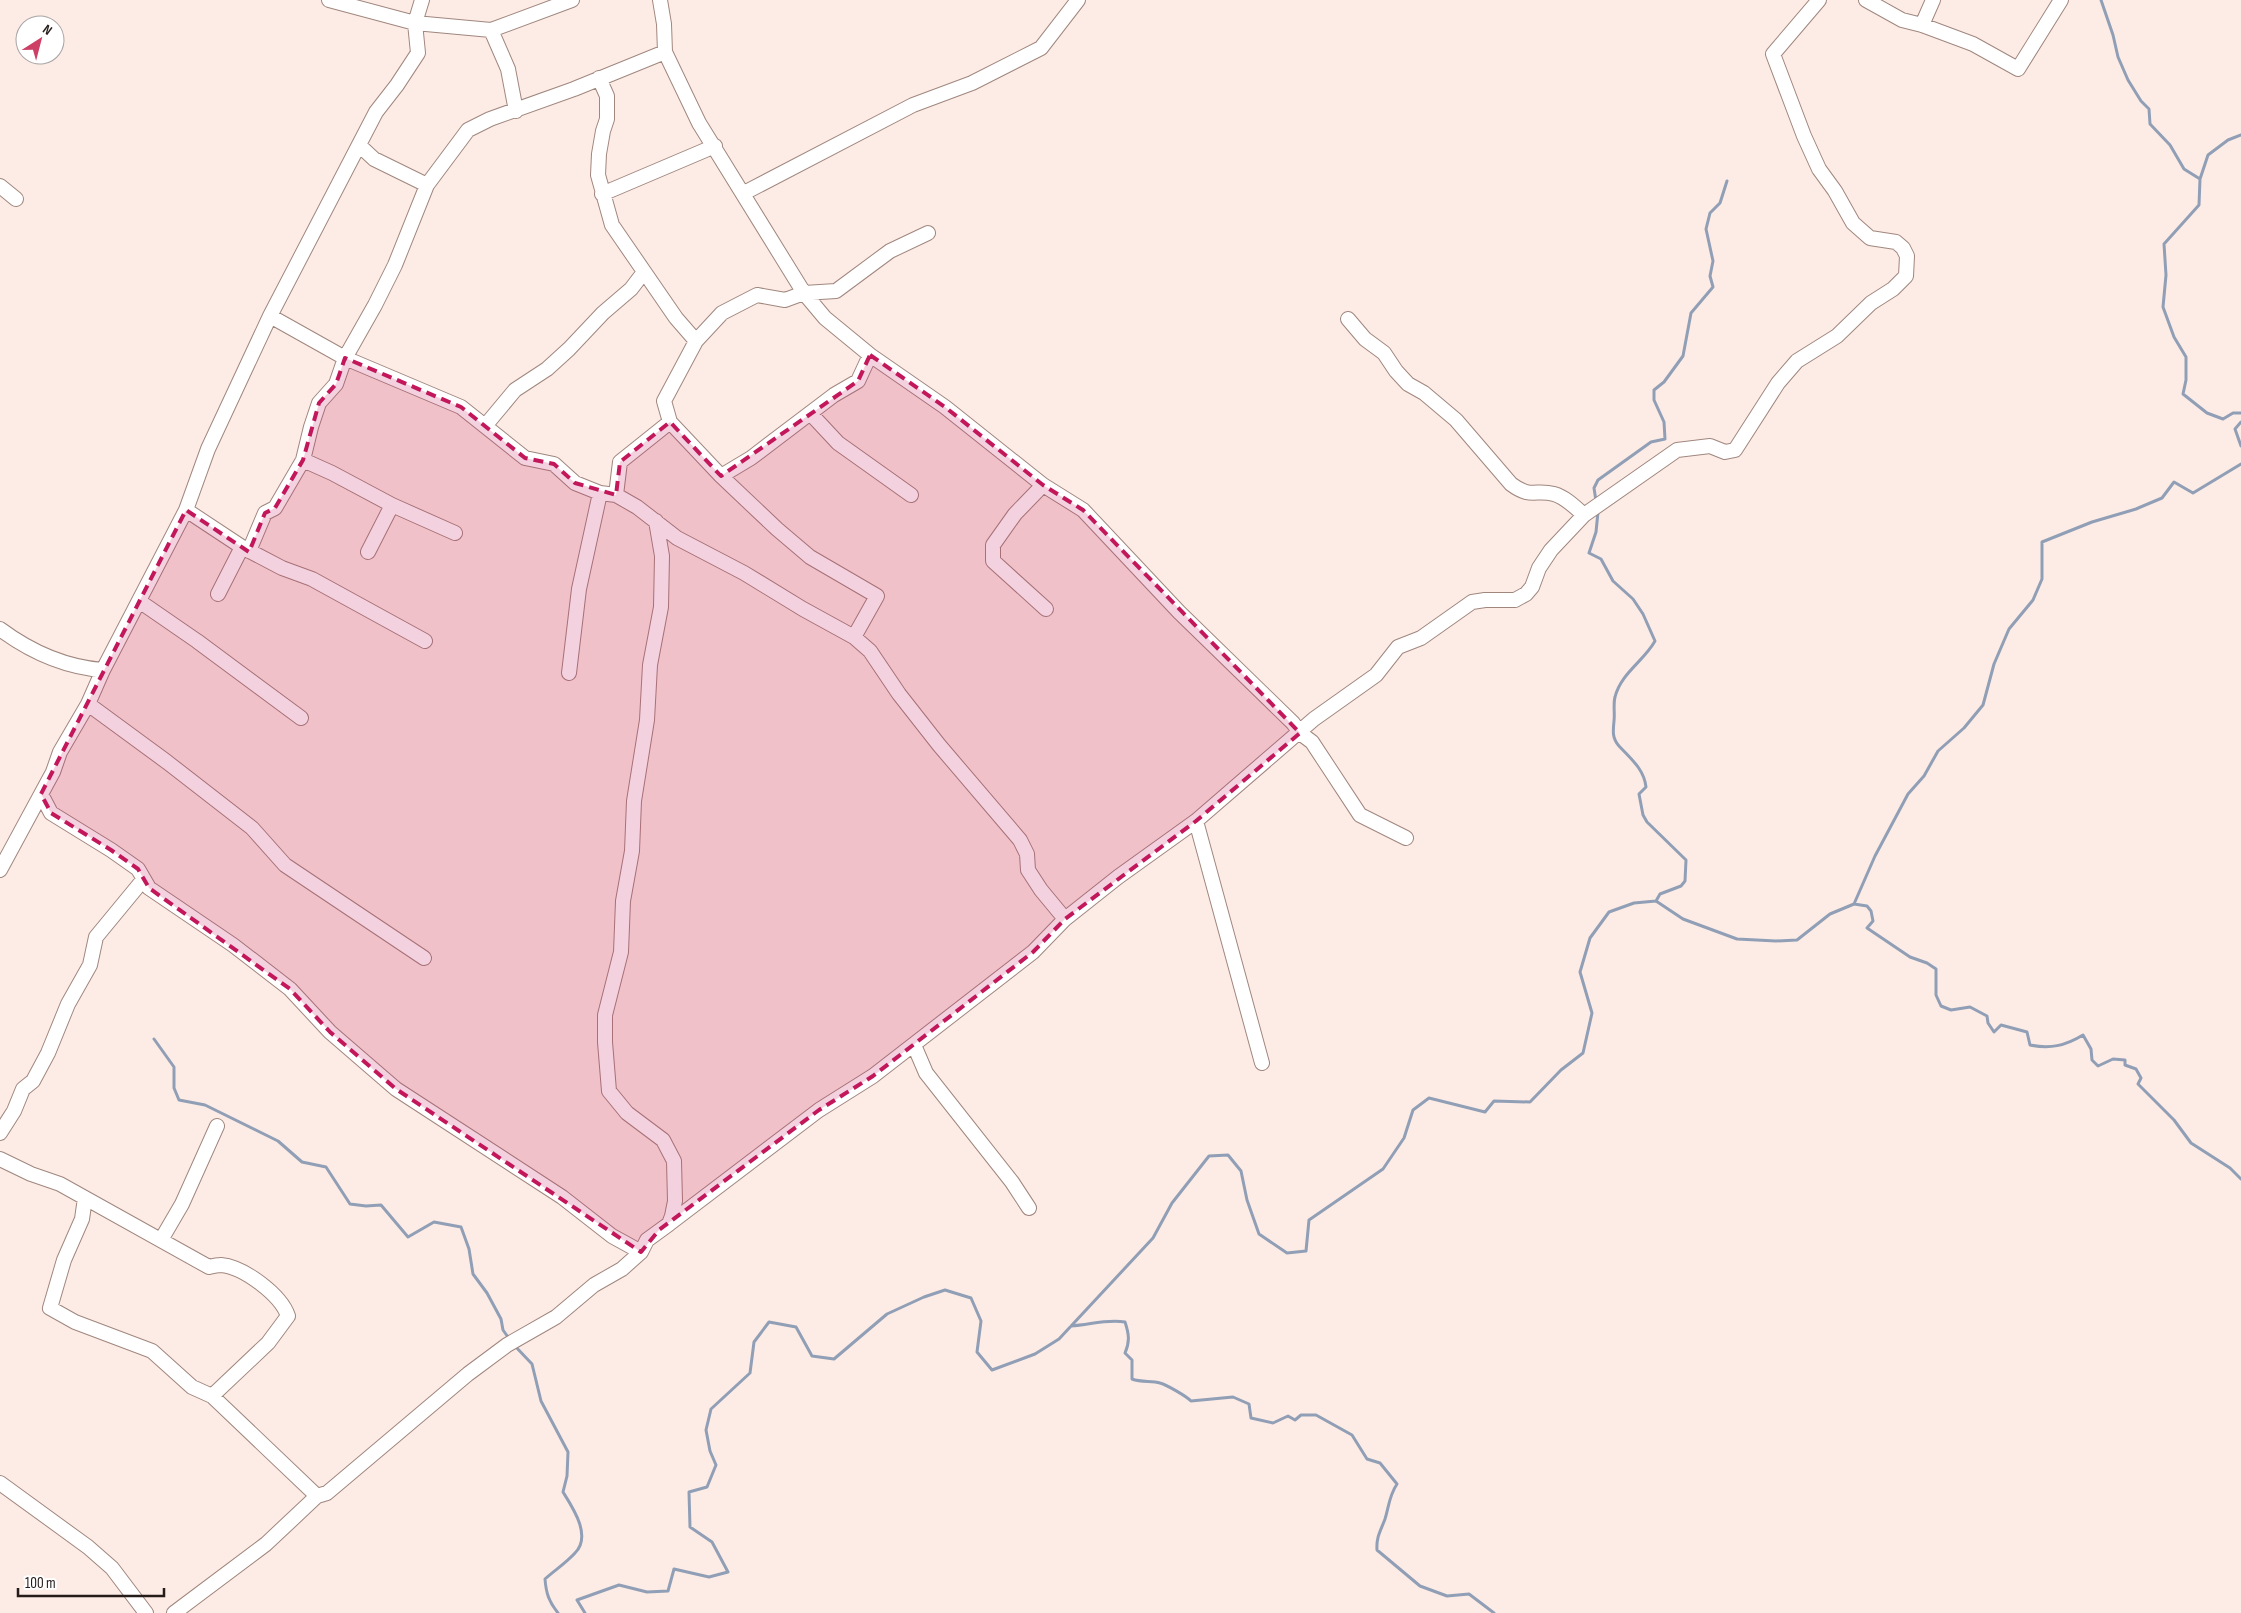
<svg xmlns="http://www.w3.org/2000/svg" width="2241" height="1613" font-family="'Sofia Sans Condensed',sans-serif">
<rect width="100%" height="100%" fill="#fdece6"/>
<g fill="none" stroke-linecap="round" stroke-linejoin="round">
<path stroke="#909fb6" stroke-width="3" d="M 2101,0 L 2113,35 L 2118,57 L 2128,80 L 2141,101 L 2149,109 L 2150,124 L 2170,145 L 2184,169 L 2200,179
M 2241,135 L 2228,140 L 2208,155 L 2200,179 L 2199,205 L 2164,244 L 2166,275 L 2163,307 L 2174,337 L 2186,357 L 2186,380 L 2183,394 L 2207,413 L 2223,419 L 2233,413 L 2241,413
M 2241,422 L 2235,429 L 2241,446
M 1596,501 L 1594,488 L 1598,480 L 1651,442 L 1665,439 L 1664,422 L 1654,400 L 1654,390 L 1664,382 L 1683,356 L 1691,313 L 1713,287 L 1710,276 L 1713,261 L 1706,229 L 1710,213 L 1720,203 L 1727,181
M 1598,512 L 1596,532 L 1589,553 L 1601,559 L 1613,581 L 1633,599 L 1643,614 L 1655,641 C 1644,661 1621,673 1615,697 C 1613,704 1615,713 1614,721 C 1613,731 1612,738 1619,746 C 1631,759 1644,769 1646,787 L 1639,794 L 1643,815 L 1647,822 L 1686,860 L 1685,881 L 1681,886 L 1660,894 L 1656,901
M 1854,904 L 1867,906 L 1871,911 L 1873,921 L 1867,928 L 1910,957 L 1927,963 L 1936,969 L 1936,995 L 1941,1006 L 1951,1010 L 1970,1007 L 1987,1016 L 1988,1023 L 1994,1032 L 2001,1025 L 2027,1032 L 2030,1045 C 2050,1049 2065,1046 2083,1035 L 2091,1049 L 2092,1060 L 2098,1066 L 2113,1059 L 2125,1060 L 2125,1065 L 2136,1069 L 2141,1078 L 2138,1084 L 2174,1120 L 2191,1143 L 2230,1168 L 2241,1179
M 154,1039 L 174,1067 L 174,1088 L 179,1100 L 205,1105 L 278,1141 L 302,1162 L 326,1167 L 350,1204 L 366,1206 L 381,1205 L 408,1237 L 434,1222 L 461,1227 L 469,1249 L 473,1274 L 487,1293 L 501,1319 L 503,1330 L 510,1340
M 1071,1326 C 1090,1325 1105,1319 1125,1322 C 1129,1334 1130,1342 1125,1353 L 1132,1360 L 1132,1379 C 1142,1383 1152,1380 1160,1383 C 1167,1385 1186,1396 1191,1401 L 1233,1397 L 1249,1404 L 1251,1418 L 1273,1423 L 1288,1416 L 1295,1420 L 1301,1415 L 1316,1415 L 1352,1435 L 1367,1459 L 1380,1463 L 1397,1484 C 1389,1496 1389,1506 1385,1519 C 1381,1530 1376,1537 1377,1550 L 1420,1586 L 1447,1596 L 1469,1594 L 1494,1613
M 514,1345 L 532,1364 L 541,1401 L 568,1452 L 567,1476 L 563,1492 C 573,1508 592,1536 575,1553 C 566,1563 555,1570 545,1579 C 546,1593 549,1602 558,1613
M 585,1613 L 577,1600 L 619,1585 L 647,1592 L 668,1591 L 674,1569 L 709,1577 L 728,1572 L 712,1542 L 690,1527 L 689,1492 L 707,1487 L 716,1465 L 710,1451 L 706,1430 L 711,1409 L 750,1373 L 754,1342 L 769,1322 L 796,1327 L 812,1356 L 834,1359 L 887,1314 L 924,1297 L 945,1290 L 971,1298 L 981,1321 L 977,1352 L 992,1370 L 1035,1354 L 1059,1339 L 1153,1238 L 1172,1203 L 1209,1156 L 1228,1155 L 1241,1171 L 1247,1200 L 1259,1234 L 1287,1253 L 1306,1251 L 1309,1220 L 1383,1169 L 1404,1138 L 1413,1110 L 1429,1098 L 1485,1112 L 1494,1101 L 1530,1102 L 1561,1070 L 1583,1053 L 1592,1013 L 1580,972 L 1590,938 L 1609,912 L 1634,903 L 1656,901 L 1683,919 L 1737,939 L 1776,941 L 1797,940 L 1830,914 L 1854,904 L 1875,856 L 1908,794 L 1924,776 L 1938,751 L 1964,728 L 1983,705 L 1994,664 L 2009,629 L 2033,600 L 2042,579 L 2042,542 L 2092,522 L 2136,509 L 2162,498 L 2174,482 L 2193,493 L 2241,464"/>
<defs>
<path id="minor" d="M 329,0 L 415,23 L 491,30 L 572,0
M 660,0 L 664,24 L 665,52 L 699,123 L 804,293 L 825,318 L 870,355 L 945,407 L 1043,485 L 1083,510 L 1179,612 L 1293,723 L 1300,733 L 1312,742 L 1360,815 L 1406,838
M 1866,0 L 1902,20 L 1922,25 L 1973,44 L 2018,69 L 2061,0
M 1922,25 L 1933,0
M 491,30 L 508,69 L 516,111
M 599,78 L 607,96 L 607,119 L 603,131 L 599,154 L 598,175 L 612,225 L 676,318 L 696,341
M 359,145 L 374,159 L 427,185
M 0,186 L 16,199
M 744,193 L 913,105 L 972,83 L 1041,48 L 1078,0
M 602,194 L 715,146
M 270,316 L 345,358 L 461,407 L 525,458 L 554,464 L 575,483 L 600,493 L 616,495 L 637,507 L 677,538 L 744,573 L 803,609 L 854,637 L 870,651 L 899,694 L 939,745 L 1020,840 L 1027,854 L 1028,870 L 1041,890 L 1065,919
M 1348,319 L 1365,339 L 1384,353 L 1396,371 L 1408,384 L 1424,393 L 1456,420 L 1511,484 C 1531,499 1535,489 1554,494 C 1565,497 1575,507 1584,515
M 810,413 L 838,443 L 911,495
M 485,426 L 515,390 L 547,369 L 569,349 L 603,313 L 631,289 L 644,272
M 303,460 L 332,473 L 392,505 L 455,533
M 721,476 L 751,458 L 834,395 L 858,381 L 870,355
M 1043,485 L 1015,514 L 993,545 L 993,561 L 1046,609
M 616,495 L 620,462 L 670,422
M 186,510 L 242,547 L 282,568 L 312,579 L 425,641
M 249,551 L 265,513 L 275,508 L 303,460 L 311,427 L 319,403 L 336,384 L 345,358 L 375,305 L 395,265 L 427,185 L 468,130 L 490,119 L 574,89 L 665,52
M 368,552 L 392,505
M 218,594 L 242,547
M 139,601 L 197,641 L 301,718
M 0,629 C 31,652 65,667 103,670
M 854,637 L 877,596 L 810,557 L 777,529 L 721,476 L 670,422 L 664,401 L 696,341 L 722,313 L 757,295 L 785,300 L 804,293 L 836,291 L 890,251 L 928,233
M 569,673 L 579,589 L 600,493
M 88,704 L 167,762 L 252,828 L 285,865 L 424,958
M 41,794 L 51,813 L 111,850 L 138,869 L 149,888 L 233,945 L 290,989 L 330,1032 L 396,1089 L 562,1197 L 612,1236 L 641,1252
M 1196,821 L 1262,1063
M 0,870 L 53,772 L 60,752 L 88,704 L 103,670 L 186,510 L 208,449 L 270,316 L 376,112 L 397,85 L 418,53 L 415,23 L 422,0
M 914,1045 L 926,1073 L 1012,1182 L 1029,1208
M 0,1133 L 14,1111 L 23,1089 L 33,1081 L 48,1053 L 68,1004 L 90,965 L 96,937 L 143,880
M 0,1159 L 31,1174 L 60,1184 L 209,1267 C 213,1266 217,1265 221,1265 C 244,1267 281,1295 288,1316 L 268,1343 L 212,1396
M 85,1198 L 82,1219 L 64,1260 L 50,1308 L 75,1322 L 152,1351 L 192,1387 L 212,1396 L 317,1496
M 669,1224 L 819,1110 L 873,1076 L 1033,952 L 1065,919 L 1118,877 L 1196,821 L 1314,719 L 1376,675 L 1398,647 L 1421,638 L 1472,602 L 1485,600 L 1515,600 L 1526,594 L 1532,587 L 1539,568 L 1551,550 L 1584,515 L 1677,450 L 1710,446 L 1725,452 L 1735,450 L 1778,383 L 1797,361 L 1837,336 L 1871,303 L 1893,289 L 1906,276 L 1907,256 L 1903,248 L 1896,242 L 1870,238 L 1853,223 L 1835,191 L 1819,169 L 1804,136 L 1773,54 L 1819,0
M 161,1240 L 182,1204 L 217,1126
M 0,1483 L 88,1547 L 112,1568 L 146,1613
M 174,1613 L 266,1544 L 317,1496 L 327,1493 L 468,1374 L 507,1345 L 556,1317 L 594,1285 L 622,1269 L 641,1252 L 647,1240 L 669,1224 L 672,1216 L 675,1201 L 674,1161 L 663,1140 L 627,1113 L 609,1091 L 605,1042 L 605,1015 L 621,952 L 623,901 L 632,851 L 634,801 L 647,720 L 650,665 L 661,607 L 662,556 L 656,521"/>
</defs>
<use href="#minor" stroke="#a0877e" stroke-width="16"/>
<use href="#minor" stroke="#fff" stroke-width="14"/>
</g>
<path fill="#c2185b" fill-opacity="0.2" stroke="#c2185b" stroke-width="4" stroke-dasharray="10 6" stroke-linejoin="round" d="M 870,355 L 945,407 L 1043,485 L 1083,510 L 1300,733 L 1196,821 L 1065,919 L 1033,952 L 873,1076 L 819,1110 L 659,1230 L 641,1252 L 396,1089 L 330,1032 L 290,989 L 149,888 L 138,869 L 111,850 L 51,813 L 41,794 L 186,510 L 249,552 L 265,513 L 275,508 L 303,460 L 319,403 L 336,384 L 345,358 L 461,407 L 525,458 L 554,464 L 575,483 L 616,495 L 620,462 L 670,422 L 721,476 L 858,381 Z"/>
<g transform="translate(40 40) rotate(36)"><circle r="24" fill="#ffffff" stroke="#a8a4a3"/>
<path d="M0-4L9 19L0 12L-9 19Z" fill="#cd3f65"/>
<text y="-8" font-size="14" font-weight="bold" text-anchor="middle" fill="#251b18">N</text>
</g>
<path d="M18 1588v8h146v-8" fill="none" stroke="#251b18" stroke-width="2.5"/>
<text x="25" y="1588" font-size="15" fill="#251b18" stroke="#ffffff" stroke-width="4" paint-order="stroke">100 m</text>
</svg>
